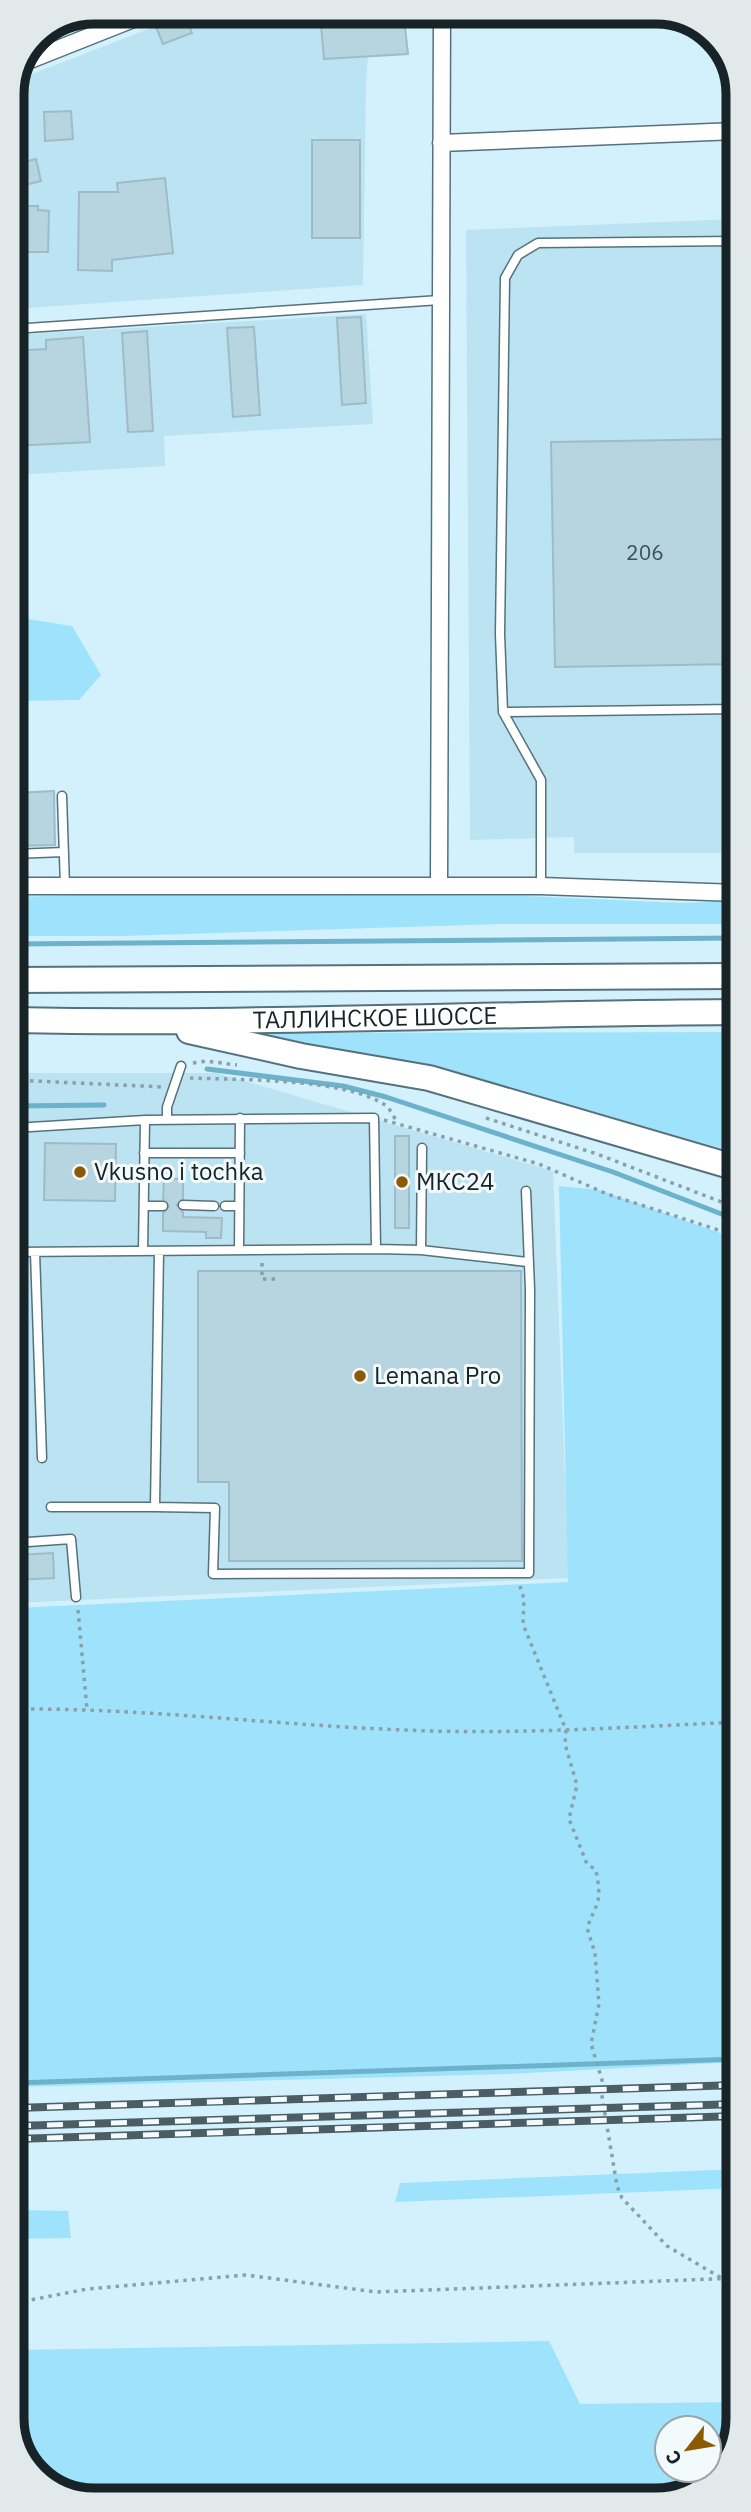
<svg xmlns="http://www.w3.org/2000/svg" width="751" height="2512" font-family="'IBM Plex Sans',sans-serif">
<rect width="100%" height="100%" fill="#d2f1fd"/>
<path fill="#bce3f2" d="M 192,12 L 371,12 L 366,84 L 363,285 L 13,309 L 12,90 L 17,80 Z
M 736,219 L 737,853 L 574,853 L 574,837 L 470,840 L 466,230 Z
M 366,314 L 373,424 L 164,436 L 165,466 L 13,475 L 13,335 Z
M 13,1073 L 217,1073 L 553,1171 L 569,1578 L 14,1603 Z"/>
<path fill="#9ee3fb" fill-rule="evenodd" d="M 13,608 L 21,618 L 72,626 L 101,675 L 79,700 L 13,701 Z
M 106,894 L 526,896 L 681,903 L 737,901 L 737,924 L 501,924 L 123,936 L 13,936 L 13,897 Z
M 737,1032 L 737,1152 C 580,1111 428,1055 265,1041 L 265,1033 Z
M 559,1186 L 599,1190 L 737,1239 L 738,2062 L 507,2074 L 15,2087 L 14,1608 L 568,1582 Z
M 738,2169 L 738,2188 L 395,2202 L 400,2183 Z
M 15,2210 L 68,2211 L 71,2238 L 15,2239 Z
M 549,2341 L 580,2404 L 739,2402 L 739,2418 L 721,2468 L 677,2497 L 89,2500 L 41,2480 L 15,2438 L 15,2350 ZM 667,2428 L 709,2428 L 709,2470 L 667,2470 Z"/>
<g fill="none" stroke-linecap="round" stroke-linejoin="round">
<path stroke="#6cb2cb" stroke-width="5" d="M 13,944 L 737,938
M 207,1069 L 343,1086 L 386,1097 L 613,1172 L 737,1220
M 14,1106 L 104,1105
M 15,2083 L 738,2059"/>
</g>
<path fill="#b6d5e0" stroke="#9dbcc7" stroke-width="2" d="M 359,12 L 360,22 L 404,18 L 408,54 L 324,59 L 320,13 Z
M 185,15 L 192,33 L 163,44 L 156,27 Z
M 71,111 L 73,139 L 45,141 L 44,112 Z
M 312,140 L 360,140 L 360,238 L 312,238 Z
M 36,159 L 41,181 L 13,188 L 12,165 Z
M 165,178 L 173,253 L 112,260 L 112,271 L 78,270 L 79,192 L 118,192 L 117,183 Z
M 15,206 L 38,206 L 38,210 L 49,211 L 48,252 L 14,252 Z
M 361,317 L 366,403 L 342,405 L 337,318 Z
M 254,327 L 260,415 L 233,417 L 227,328 Z
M 147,331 L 153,431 L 128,432 L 122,333 Z
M 83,337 L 90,442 L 13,446 L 13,351 L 46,349 L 46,340 Z
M 736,439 L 737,664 L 555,667 L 551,442 Z
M 54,791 L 55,845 L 13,846 L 13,793 Z
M 395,1136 L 409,1136 L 409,1228 L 395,1228 Z
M 45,1143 L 116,1144 L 115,1201 L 44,1200 Z
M 164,1179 L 183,1179 L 183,1199 L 177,1205 L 183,1212 L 183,1217 L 222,1218 L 221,1238 L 206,1238 L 206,1232 L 163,1231 L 163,1213 L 169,1207 L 163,1199 Z
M 198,1271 L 521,1271 L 522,1561 L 229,1561 L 229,1482 L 198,1482 Z
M 53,1553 L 54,1578 L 15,1580 L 14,1555 Z"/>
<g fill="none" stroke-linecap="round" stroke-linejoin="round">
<defs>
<path id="service" d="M 13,329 L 440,300
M 503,712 L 737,709
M 62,796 L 65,886
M 13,854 L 64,852
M 541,886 L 541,780 L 503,712 L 500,634 L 505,278 L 518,255 L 538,243 L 736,241
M 167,1119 L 167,1107 L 181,1066
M 14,1128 L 145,1120 L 374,1118 L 376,1249
M 144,1153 L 240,1153
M 183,1205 L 214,1206
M 144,1206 L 163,1206
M 225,1206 L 239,1206
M 239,1250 L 240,1118
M 421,1250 L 422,1148
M 143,1251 L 145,1120
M 14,1252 L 376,1249 L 421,1250 L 527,1262
M 35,1252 L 42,1458
M 51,1507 L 155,1507 L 159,1251
M 155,1507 L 215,1508 L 213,1574 L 529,1573 L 530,1289 L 526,1191
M 14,1543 L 71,1539 L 76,1597"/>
<path id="minor" d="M 25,62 L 151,12
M 441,143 L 736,131
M 13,886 L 541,886 L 737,893
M 439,886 L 442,12"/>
<g id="primary">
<path d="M 13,980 L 737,976"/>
<path id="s1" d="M 13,1020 C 255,1025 496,1013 737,1012"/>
<path d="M 189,1031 L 301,1056 L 429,1078 L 737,1168"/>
</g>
</defs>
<use href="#service" stroke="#55717b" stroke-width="11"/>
<use href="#minor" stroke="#55717b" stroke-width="19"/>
<use href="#primary" stroke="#55717b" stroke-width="28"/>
<path stroke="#89a0a9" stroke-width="3.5" stroke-dasharray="3.5 5" stroke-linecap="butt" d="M 193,1063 L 206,1061 L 237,1065
M 190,1078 C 240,1080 345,1078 385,1105 C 390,1108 394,1117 397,1123
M 13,1080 L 163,1087
M 486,1118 L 597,1154 L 737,1208
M 384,1120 L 539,1164 L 607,1194 L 737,1236
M 262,1263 L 262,1279 L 279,1279
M 520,1586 L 524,1599 L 523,1624 L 566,1730 L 565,1744 L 577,1785 L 569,1819 L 587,1864 L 596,1870 C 602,1904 598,1899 587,1928 L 595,1953 L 599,2004 L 591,2044 L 602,2080 L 601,2090 L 617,2186 L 622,2198 L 667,2246 L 723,2279
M 78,1610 L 87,1709
M 14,1709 C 145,1708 274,1725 405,1730 C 515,1735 627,1727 738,1722
M 15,2303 L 87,2289 L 246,2275 L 376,2292 L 739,2278"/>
<use href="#service" stroke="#fff" stroke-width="8"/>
<use href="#minor" stroke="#fff" stroke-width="16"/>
<use href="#primary" stroke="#fff" stroke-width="24"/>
<defs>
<path id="rail" d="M 15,2108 L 738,2085
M 15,2126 L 738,2104
M 15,2139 L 738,2116"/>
</defs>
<use href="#rail" stroke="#4c5e64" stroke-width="8"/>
<use href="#rail" stroke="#f3fafc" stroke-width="5" stroke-dasharray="16" stroke-linecap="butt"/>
</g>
<g fill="#8b5a03" stroke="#f3fafc" stroke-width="2.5">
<circle cx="80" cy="1172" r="7"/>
<circle cx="402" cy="1182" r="7"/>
<circle cx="360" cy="1376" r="7"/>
</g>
<g text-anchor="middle" stroke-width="6" stroke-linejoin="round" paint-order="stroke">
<g font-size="21" fill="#3f5055">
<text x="645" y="560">206</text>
</g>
<g font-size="24" fill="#172327" stroke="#f3fafc">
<text dy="8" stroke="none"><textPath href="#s1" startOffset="362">ТАЛЛИНСКОЕ ШОССЕ</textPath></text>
</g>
<g font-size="24" fill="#172327" stroke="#f3fafc" text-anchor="start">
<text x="94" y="1180">Vkusno i tochka</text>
<text x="416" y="1190">МКС24</text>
<text x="374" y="1384">Lemana Pro</text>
</g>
</g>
<path d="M0 0H751V2512H0ZM94 24H656A70 70 0 0 1 726 94V2418A70 70 0 0 1 656 2488H94A70 70 0 0 1 24 2418V94A70 70 0 0 1 94 24Z" fill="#e1e9eb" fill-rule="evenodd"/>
<path fill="none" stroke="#172327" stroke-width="9" d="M94 24H656A70 70 0 0 1 726 94V2418A70 70 0 0 1 656 2488H94A70 70 0 0 1 24 2418V94A70 70 0 0 1 94 24Z"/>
<g transform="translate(688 2449) rotate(239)"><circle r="33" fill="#f3fafc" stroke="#9ba4a7" stroke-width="2"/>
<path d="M0-5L12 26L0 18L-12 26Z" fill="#8b5a03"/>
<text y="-10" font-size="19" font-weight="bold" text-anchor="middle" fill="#172327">С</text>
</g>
</svg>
